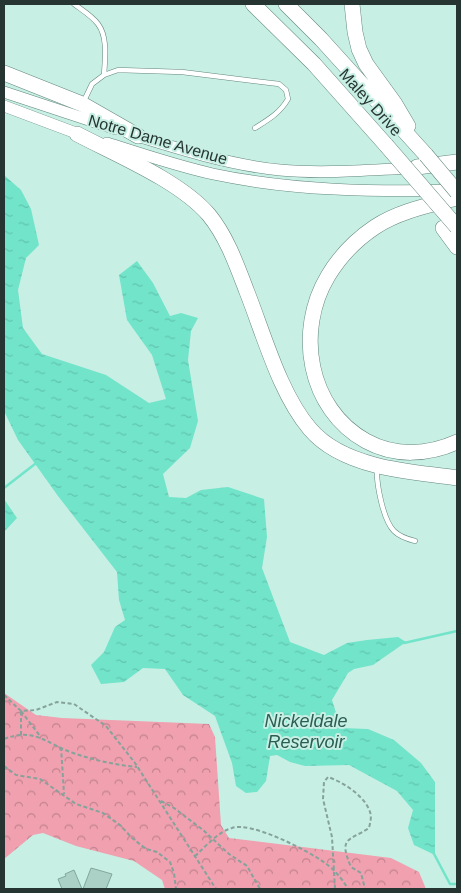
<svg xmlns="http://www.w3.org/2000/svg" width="461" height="893" font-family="Helvetica,sans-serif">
<defs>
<pattern id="forest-crowns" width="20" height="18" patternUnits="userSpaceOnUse" patternTransform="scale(1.25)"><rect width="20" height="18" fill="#f0a0af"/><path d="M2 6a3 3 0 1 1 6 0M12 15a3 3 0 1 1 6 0" fill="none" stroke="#c2838f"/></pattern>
<pattern id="water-ripples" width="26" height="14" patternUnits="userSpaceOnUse" patternTransform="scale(1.25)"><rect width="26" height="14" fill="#71e4ca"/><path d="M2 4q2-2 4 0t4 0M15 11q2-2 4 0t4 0" fill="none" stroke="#62c4ae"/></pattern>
</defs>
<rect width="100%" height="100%" fill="#c8efe4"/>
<path fill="url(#forest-crowns)" d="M 4,693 L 36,715 L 62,718 L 209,724 L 215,737 L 221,825 L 229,838 L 391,858 L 419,872 L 426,889 L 165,889 L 162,880 L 134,861 L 76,846 L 43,833 L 33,835 L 4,859 Z"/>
<path fill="url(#water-ripples)" d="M 4,175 L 21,190 L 31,209 L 39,245 L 26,258 L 18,290 L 23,328 L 42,354 L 106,375 L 149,403 L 166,399 L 152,355 L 127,320 L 119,275 L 137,261 L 153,283 L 170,316 L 181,313 L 198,318 L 191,331 L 188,360 L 198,421 L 190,448 L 163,474 L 169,497 L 186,498 L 201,490 L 228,487 L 264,499 L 267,537 L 262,568 L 290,642 L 324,655 L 347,643 L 367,640 L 398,637 L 406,642 L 373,665 L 354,669 L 348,673 L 332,700 L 341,728 L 368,729 L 394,740 L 421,763 L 435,782 L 435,855 L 414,845 L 408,828 L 413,810 L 397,791 L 349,765 L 305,766 L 290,762 L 277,755 L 270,756 L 266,781 L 257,792 L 246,793 L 236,786 L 232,763 L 215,716 L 183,695 L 165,669 L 143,668 L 124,682 L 101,684 L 91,665 L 104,652 L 115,627 L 125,620 L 119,600 L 117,572 L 58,496 L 18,440 L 4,411 Z
M 4,499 L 17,518 L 4,532 Z"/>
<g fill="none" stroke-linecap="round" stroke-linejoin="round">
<path stroke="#71e4ca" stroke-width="2.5" d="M 4,488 L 35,464
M 404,643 L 457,631
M 433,852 L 450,884 L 457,884"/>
</g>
<path fill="#abd1c7" stroke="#82a79d" d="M 91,868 L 112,874 L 106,889 L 83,889 Z
M 74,870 L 82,889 L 62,889 L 58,879 L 66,876 L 65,874 Z"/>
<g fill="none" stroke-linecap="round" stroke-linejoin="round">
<defs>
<path id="lane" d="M 74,4 C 82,10 92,16 98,24 C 108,37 105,59 104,75
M 83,103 L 92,84 L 104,75 L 118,70 L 182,72 L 279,84 L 286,90 L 288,99 C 280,113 268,120 255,128
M 377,467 C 376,483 383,520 394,531 C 400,537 407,539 415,541"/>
<path id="secondary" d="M 4,92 L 116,129
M 4,106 L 84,136
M 131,134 C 179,149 230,165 280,170 C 323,174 367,170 411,168
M 107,143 C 142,154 177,166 213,174 C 293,191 376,192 457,190"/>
<path id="highway" d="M 253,4 L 314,64 L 386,145
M 286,4 L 321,39 L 426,155
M 352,4 L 355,32 L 359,49 L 366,64 L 395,104 L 408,126
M 4,73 L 82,104 L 138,136
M 77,134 C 117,155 180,181 209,215 C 227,237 237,266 247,292 C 264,335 280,394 310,429 C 326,448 352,459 375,465 C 401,472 430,474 457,478
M 417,167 L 457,162
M 457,198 C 430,205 399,211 375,227 C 357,239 340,256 328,276 C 295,331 308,409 366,441 C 395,457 428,455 457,442
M 443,228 L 457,247"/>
</defs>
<use href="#lane" stroke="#63877e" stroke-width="5.5"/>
<use href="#secondary" stroke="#63877e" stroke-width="12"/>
<use href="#highway" stroke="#63877e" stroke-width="16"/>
<path stroke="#85a29b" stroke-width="2" stroke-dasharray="4 2.5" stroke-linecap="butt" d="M 4,695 L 21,711 L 36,710 L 57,702 L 74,704 L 106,726 L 135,763 L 216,889
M 21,711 L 40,736
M 21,735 L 21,711
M 4,739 C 35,727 47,744 73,753 C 94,760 115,765 137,767
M 61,747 L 64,794
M 4,766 L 16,775 L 40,779 L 76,804 L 103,813 L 120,825 L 132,838 L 146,849 L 157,852 L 170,862 L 174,873 L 176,889
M 161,801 L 174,808 L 203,830 L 229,854 L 247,866 L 260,889
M 195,856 C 206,846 218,832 232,828 C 251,821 309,851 325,863 C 334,869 343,880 348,889
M 335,889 L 332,837 L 323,799 L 324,782 L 328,777 C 343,782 365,796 370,812 C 372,818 370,823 369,828 C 349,841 338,837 351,867 L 361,873 L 365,889"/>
<use href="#lane" stroke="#fff" stroke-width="4.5"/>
<use href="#secondary" stroke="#fff" stroke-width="11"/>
<use href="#highway" stroke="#fff" stroke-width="15"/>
<defs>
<path id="highway-bridge" d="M 386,145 L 457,227
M 426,155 L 457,192"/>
</defs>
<use href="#highway-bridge" stroke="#63877e" stroke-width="16" stroke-linecap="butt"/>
<use href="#highway-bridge" stroke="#fff" stroke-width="15"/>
</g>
<g text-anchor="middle" stroke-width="4" stroke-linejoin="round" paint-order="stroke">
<g font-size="16" fill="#263532" stroke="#c8efe4">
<text transform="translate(371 102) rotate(48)" y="6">Maley Drive</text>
<text transform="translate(158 139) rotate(16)" y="6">Notre Dame Avenue</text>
</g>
<g font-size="18" font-style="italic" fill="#2c5d52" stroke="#c8efe4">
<text x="306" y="727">Nickeldale<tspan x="306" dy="21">Reservoir</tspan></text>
</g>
</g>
<rect width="461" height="893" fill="none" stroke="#263532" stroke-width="10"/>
</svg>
